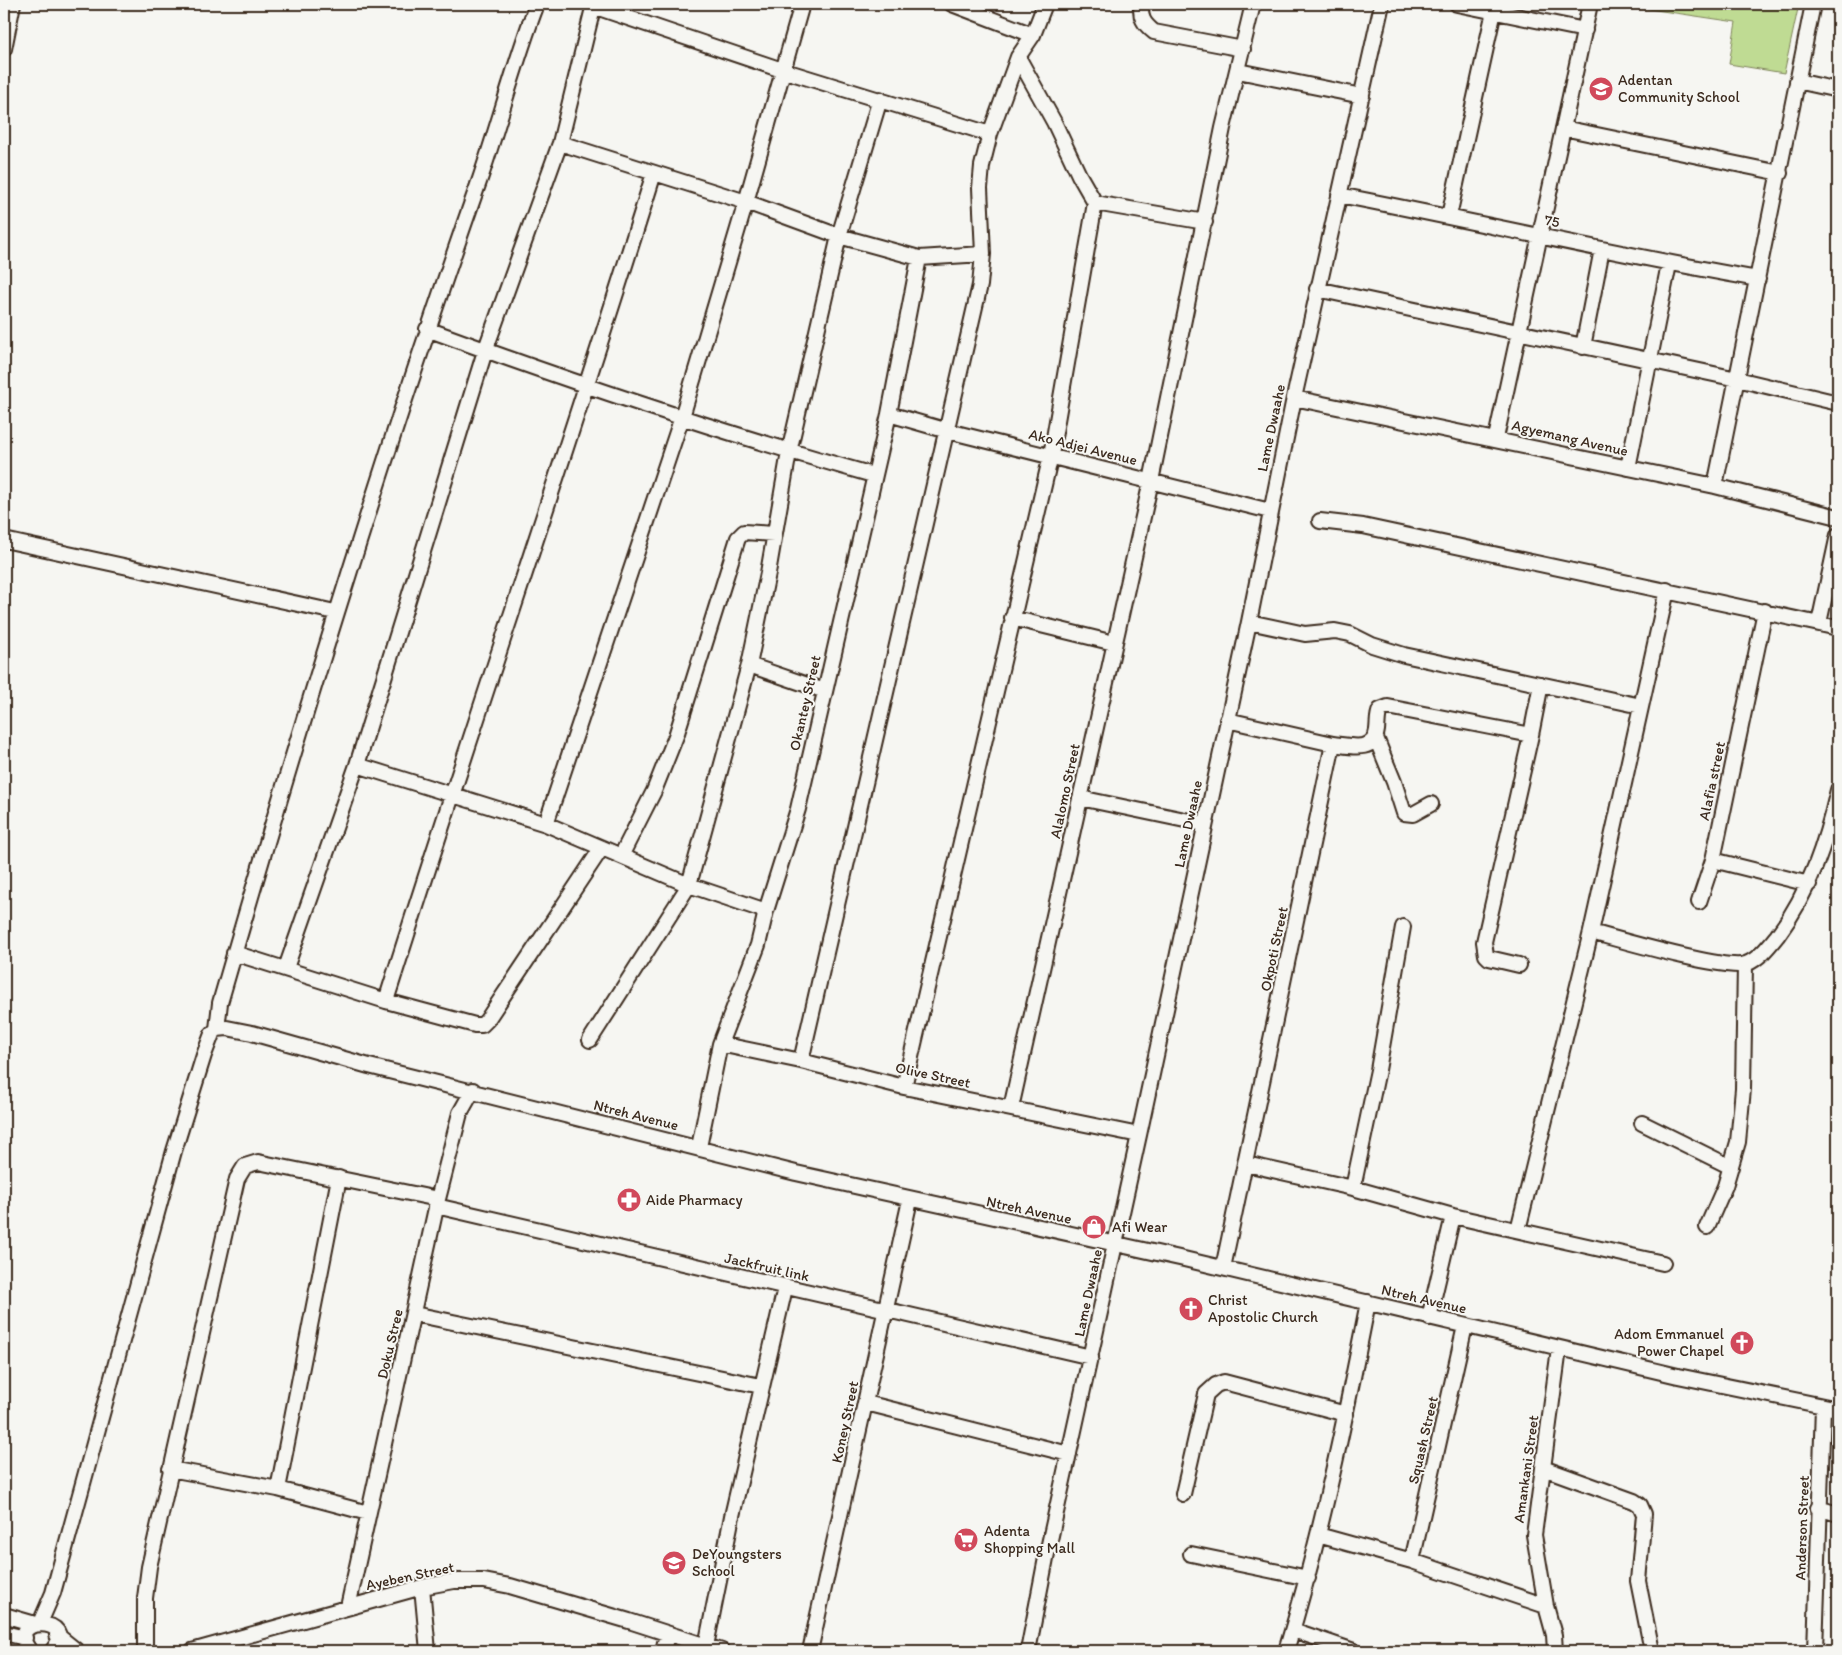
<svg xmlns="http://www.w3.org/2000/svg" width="1842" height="1655" font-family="Itim,sans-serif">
<rect width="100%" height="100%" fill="#f6f6f2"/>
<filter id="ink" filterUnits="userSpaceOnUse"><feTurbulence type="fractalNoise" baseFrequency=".02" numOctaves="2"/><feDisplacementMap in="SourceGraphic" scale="10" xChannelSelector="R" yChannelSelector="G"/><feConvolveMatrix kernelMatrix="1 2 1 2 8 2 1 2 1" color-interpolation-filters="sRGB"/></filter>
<g filter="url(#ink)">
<path fill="#bfdb93" stroke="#7d8258" d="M 1615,4 L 1799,4 L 1784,73 L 1729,64 L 1736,22 Z"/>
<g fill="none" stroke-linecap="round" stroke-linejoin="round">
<defs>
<path id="minor" d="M 952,4 L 1033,35
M 1142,4 C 1139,17 1144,24 1154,32 L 1243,49
M 1457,4 L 1585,30
M 593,6 L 782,70 L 990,134
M 4,49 L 13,4
M 1018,57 L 1054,122 L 1079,175 L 1095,203 L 1205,222
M 1238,71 L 1362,96
M 1797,81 L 1838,90
M 1563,128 L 1780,173
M 560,143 L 746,202 L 839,236 L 919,258 L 983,254
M 1339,195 C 1479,222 1618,255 1758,279
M 1449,216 L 1494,11
M 1317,289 L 1737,379 L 1838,403
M 427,329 C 574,383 722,433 873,475
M 1583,347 L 1602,249
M 1294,398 L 1715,486 L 1838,517
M 889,414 L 948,431 L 1270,511
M 1496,438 L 1590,4
M 1628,468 L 1669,264
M 1715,486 L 1813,4
M 1320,521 L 1363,526 L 1838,628
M 4,540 L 335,612
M 1765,611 L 1713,860 L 1809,884
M 1012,618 L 1114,643
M 1249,622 L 1305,634 L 1335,631 L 1350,634 L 1372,645 L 1404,655 L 1641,706
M 1819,623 L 1838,535
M 749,665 L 825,691
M 1376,738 L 1394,782 L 1404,813 L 1413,814 L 1431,804
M 1333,744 C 1351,746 1374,753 1377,730 C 1378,722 1377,716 1380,710 L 1388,707 L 1531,735
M 357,765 L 546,824 L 689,885 L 766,911
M 1080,798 L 1204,824
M 546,824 L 682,417 L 746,202 L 802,4
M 621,856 L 654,791 L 676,736 L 738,538 L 744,532 L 774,534
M 1699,902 L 1713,860
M 1591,932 C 1617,939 1726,971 1746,964 C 1759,959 1769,946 1777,936 C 1810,892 1826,842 1838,790
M 234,953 L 386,1001 L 475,1025 L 482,1025 L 487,1020 L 601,849
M 1519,965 L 1489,958 L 1486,955 L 1484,942 L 1531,735 L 1541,684
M 286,968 L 357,765 L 485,351 L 560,143 L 594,4
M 386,1001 C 473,724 568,450 654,173
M 217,1029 L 227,1028 L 252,1033 L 369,1066 L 796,1173 L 1184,1259 L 1678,1376 L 1838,1409
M 590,1040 L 689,885 L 749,665 L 768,573 L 789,452 L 839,236 L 880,99
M 720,1044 L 801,1061 L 904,1087 L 1139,1135
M 801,1061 L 980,285 L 983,254 L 980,188 L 982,166 L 990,134 L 1018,57 L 1033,35 L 1045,4
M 904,1087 L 1051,455 L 1095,203
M 1011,1108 L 1151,481 L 1223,128 L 1253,4
M 1642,1123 L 1731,1167
M 699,1147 L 720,1044 L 758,945 L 766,911 L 798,809 L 889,414 L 919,258
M 1246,1164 L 1353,1188 L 1453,1216 L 1663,1263
M 1353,1188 L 1378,1070 L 1403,927
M 436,1206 L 1091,1357
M 1707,1227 L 1725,1186 L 1738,1142 L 1743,1089 L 1745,964
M 1518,1230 L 1591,932 L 1667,590
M 1223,1268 L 1333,744 L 1227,720
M 414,1314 L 761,1386
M 1429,1318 L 1453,1216
M 866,1403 L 1069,1454
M 1543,1468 L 1634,1501 L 1640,1505 L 1644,1514 L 1638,1581 L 1652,1651
M 170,1469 L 278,1489 L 368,1513
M 278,1489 L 339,1178
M 1183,1494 L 1206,1394 L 1216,1385 L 1224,1382 L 1346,1414
M 1818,1508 L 1838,1514
M 1318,1535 L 1412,1561 L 1546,1606
M 1191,1554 L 1308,1578
M 1412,1561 L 1465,1326
M 422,1587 L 428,1651
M 348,1607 L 438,1199 L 460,1113 L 473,1090
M 4,1615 L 35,1624
M 40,1623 L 53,1593 L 174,1151 L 204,1055 L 212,1034 L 217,1029 L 220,1003 C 300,726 384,451 480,179 C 500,121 515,61 537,4
M 1293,1630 L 1354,1651
M 4,1633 L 25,1638
M 57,1635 L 77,1651
M 706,1646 L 732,1516 L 785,1288
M 30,1651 C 1,1615 82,1616 52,1651
M 145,1651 L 145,1598 L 149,1567 L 237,1179 L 245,1166 L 258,1162 L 438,1199
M 192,1651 L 422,1587 L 454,1581 L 484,1581 L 510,1586 L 629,1621 L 722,1651
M 663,1651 L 667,1634
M 810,1651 L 910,1200
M 1028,1651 L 1046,1558 L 1139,1135 L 1249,622 L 1294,398 L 1382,4
M 1286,1651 C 1321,1537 1345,1420 1368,1302
M 1555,1651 L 1554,1635 L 1546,1606 L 1534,1535 L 1559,1349
M 1815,1651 L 1823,1406"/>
</defs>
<use href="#minor" stroke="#3b2a1e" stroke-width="18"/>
<use href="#minor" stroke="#f6f6f2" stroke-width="14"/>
</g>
</g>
<defs>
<symbol id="school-disc" viewBox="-11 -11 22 22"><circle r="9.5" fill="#d1495b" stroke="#f6f6f2"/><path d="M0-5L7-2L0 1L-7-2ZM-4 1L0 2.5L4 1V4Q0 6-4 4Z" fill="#fff"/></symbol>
<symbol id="pharmacy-disc" viewBox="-11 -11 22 22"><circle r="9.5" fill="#d1495b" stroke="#f6f6f2"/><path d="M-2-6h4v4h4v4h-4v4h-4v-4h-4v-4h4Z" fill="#fff"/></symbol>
<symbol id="shop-disc" viewBox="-11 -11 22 22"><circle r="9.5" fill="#d1495b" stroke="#f6f6f2"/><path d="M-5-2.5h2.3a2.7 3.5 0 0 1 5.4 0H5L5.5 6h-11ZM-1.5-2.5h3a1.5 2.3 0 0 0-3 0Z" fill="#fff"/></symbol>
<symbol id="church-disc" viewBox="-11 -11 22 22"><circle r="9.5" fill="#d1495b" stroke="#f6f6f2"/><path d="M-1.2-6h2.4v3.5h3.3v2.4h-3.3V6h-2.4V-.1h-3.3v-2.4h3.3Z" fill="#fff"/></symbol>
<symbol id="supermarket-disc" viewBox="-11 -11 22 22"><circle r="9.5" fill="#d1495b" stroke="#f6f6f2"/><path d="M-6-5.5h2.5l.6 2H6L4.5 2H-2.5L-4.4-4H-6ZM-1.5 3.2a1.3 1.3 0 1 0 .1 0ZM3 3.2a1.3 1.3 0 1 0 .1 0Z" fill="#fff"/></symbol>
</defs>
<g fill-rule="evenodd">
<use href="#school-disc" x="1587" y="75" width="28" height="28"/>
<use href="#pharmacy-disc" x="615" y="1186" width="28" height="28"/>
<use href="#shop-disc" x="1080" y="1213" width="28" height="28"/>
<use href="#church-disc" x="1177" y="1295" width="28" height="28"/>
<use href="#church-disc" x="1728" y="1329" width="28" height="28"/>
<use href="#supermarket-disc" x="952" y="1526" width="28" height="28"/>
<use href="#school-disc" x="660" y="1549" width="28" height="28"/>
</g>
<g text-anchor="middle" stroke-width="4" stroke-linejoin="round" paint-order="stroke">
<g font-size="15" fill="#3b2a1e" stroke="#f6f6f2" text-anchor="start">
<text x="1618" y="85">Adentan<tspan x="1618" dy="17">Community School</tspan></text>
<text x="646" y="1205">Aide Pharmacy</text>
<text x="1112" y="1232">Afi Wear</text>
<text x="1208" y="1305">Christ<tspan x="1208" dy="17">Apostolic Church</tspan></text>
<text x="1724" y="1339" text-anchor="end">Adom Emmanuel<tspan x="1724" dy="17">Power Chapel</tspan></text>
<text x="984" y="1536">Adenta<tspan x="984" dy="17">Shopping Mall</tspan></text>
<text x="692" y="1559">DeYoungsters<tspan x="692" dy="17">School</tspan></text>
</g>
<g font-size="15" fill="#3b2a1e" stroke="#f6f6f2">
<text transform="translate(1552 221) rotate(13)" y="5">75</text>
<text transform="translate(1271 428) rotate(-78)" y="5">Lame Dwaahe</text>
<text transform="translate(1570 438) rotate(13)" y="5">Agyemang Avenue</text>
<text transform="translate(1083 447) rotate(14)" y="5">Ako Adjei Avenue</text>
<text transform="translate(805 703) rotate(-77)" y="5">Okantey Street</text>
<text transform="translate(1712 781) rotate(-78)" y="5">Alafia street</text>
<text transform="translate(1065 791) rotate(-78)" y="5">Alalomo Street</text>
<text transform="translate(1188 824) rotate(-78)" y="5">Lame Dwaahe</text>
<text transform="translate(1274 949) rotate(-78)" y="5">Okpoti Street</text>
<text transform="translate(933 1075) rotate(12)" y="5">Olive Street</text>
<text transform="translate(636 1115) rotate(14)" y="5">Ntreh Avenue</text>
<text transform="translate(1029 1210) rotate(12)" y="5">Ntreh Avenue</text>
<text transform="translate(767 1267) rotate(13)" y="5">Jackfruit link</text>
<text transform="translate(1088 1293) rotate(-78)" y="5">Lame Dwaahe</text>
<text transform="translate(1424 1299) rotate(13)" y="5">Ntreh Avenue</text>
<text transform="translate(390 1344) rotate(-77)" y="5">Doku Stree</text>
<text transform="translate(845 1422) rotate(-78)" y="5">Koney Street</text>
<text transform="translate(1423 1440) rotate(-77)" y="5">Squash Street</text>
<text transform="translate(1526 1469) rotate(-82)" y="5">Amankani Street</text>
<text transform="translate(1802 1528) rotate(-88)" y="5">Anderson Street</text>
<text transform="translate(410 1576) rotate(-12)" y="5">Ayeben Street</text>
</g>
</g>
<rect width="1842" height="1655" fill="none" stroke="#f6f6f2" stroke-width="20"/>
<rect x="10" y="10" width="1822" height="1635" fill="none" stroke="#3b2a1e" stroke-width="2" filter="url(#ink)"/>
</svg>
